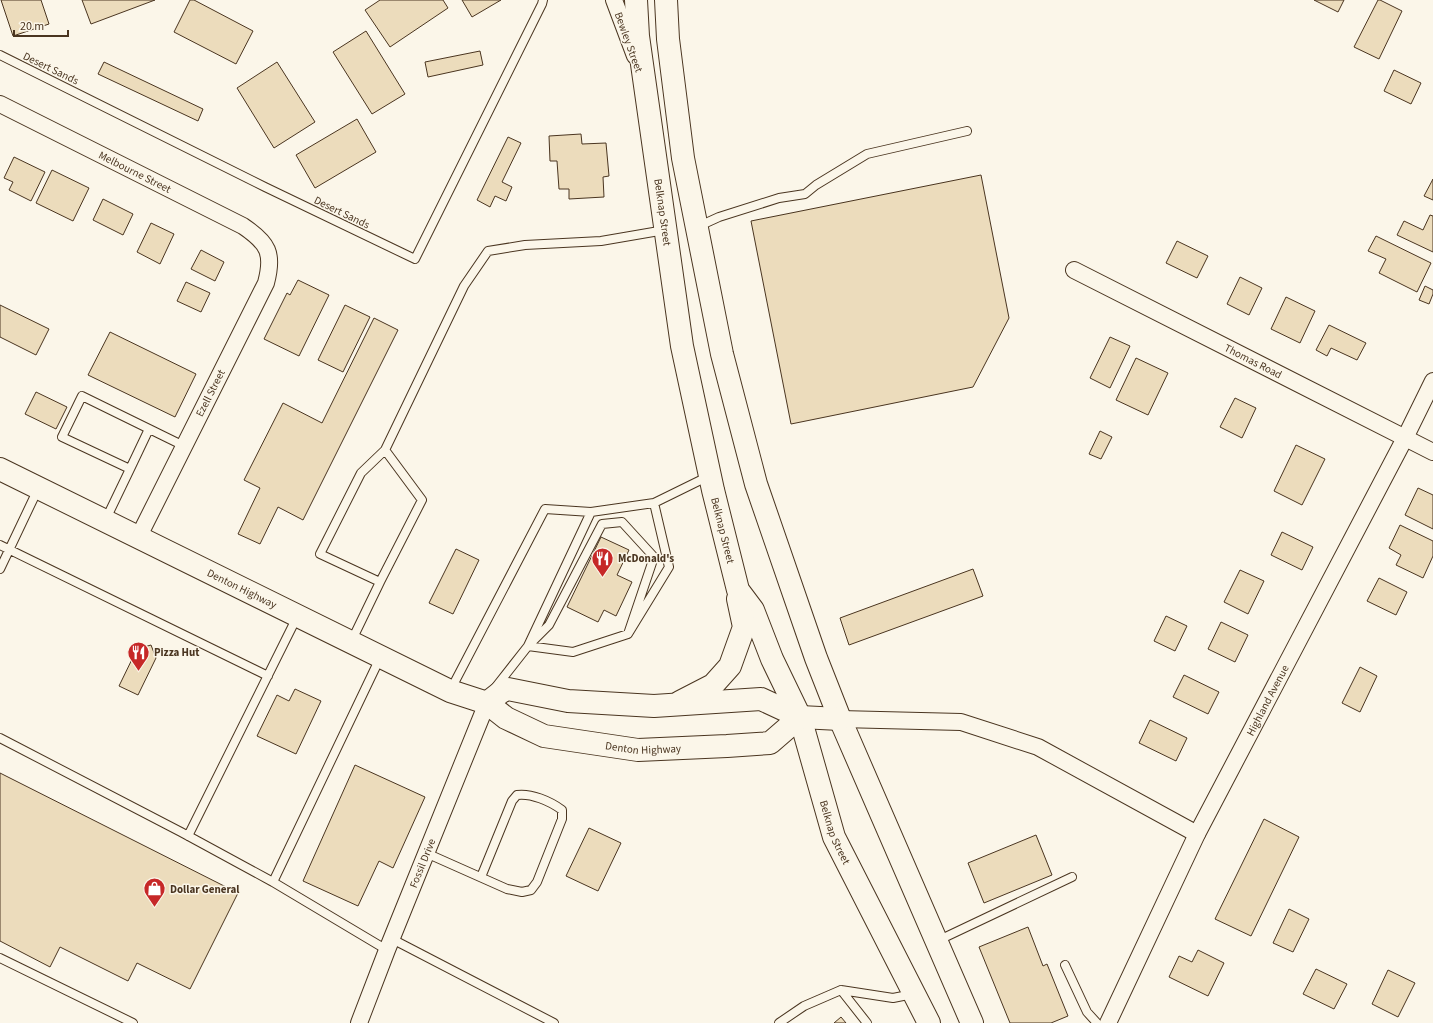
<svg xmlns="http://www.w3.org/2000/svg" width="1433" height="1023" font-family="'Source Sans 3',sans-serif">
<rect width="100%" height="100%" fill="#fbf6e9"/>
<path fill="#ecdcbc" stroke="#4a3520" d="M 1,0 L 41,0 L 49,24 L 13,36 Z
M 82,0 L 155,0 L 91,24 Z
M 190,0 L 194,0 L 253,31 L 236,64 L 174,32 Z
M 380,0 L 443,0 L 448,8 L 390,47 L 365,10 Z
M 462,0 L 501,0 L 472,17 Z
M 1314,0 L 1344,0 L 1338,12 Z
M 1378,0 L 1380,0 L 1402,11 L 1379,59 L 1354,47 Z
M 366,31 L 405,94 L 372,114 L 333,52 Z
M 480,51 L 483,65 L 428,77 L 425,62 Z
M 104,62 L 203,109 L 198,121 L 98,74 Z
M 277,62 L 315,122 L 274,148 L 237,88 Z
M 1394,70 L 1421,83 L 1411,104 L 1384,91 Z
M 357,119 L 376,152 L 315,188 L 296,155 Z
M 581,134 L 582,144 L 606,143 L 609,176 L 603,177 L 604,197 L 569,199 L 569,189 L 559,189 L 557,161 L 550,161 L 549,136 Z
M 508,137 L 521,143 L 502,182 L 512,187 L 506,201 L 495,196 L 490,207 L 477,200 Z
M 14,157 L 45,172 L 31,201 L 9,190 L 13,182 L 4,178 Z
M 52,170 L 89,188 L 73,221 L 36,203 Z
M 981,175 L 1009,318 L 973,387 L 791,424 L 751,221 Z
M 1433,179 L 1433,200 L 1424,196 Z
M 103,199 L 133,214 L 123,235 L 93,220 Z
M 1430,215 L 1433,216 L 1433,252 L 1397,235 L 1404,221 L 1423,230 Z
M 151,223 L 174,234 L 160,264 L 137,252 Z
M 1376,236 L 1431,263 L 1417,292 L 1379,273 L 1386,259 L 1368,251 Z
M 1177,241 L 1208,256 L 1197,278 L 1166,263 Z
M 201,250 L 224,262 L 215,281 L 191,269 Z
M 1240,277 L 1262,288 L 1249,315 L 1227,304 Z
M 298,280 L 329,295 L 299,356 L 264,339 L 287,293 L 290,295 Z
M 186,282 L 210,293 L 201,312 L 177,301 Z
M 1425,286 L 1433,290 L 1433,294 L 1429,304 L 1419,300 Z
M 1286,297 L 1315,311 L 1300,343 L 1271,329 Z
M 0,305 L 49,329 L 36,355 L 0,337 Z
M 345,305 L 370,317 L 343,372 L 318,360 Z
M 374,318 L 398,330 L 303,520 L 278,507 L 260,544 L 238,534 L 260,488 L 244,480 L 283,403 L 322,423 Z
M 1329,325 L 1366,343 L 1357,360 L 1331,348 L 1327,356 L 1316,350 Z
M 110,332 L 196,374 L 175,417 L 88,375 Z
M 1110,337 L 1130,346 L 1110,388 L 1090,378 Z
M 1136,358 L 1168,373 L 1148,415 L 1116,400 Z
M 36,392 L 67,407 L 56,429 L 25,414 Z
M 1235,398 L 1256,408 L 1242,438 L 1220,427 Z
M 1100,431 L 1112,437 L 1101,459 L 1089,454 Z
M 1296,445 L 1325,459 L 1302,505 L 1274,491 Z
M 1418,488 L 1433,495 L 1433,529 L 1405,515 Z
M 1400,525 L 1433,541 L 1433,556 L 1423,578 L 1396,565 L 1401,555 L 1389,548 Z
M 1282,532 L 1313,547 L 1302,570 L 1271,555 Z
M 601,537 L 629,550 L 617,575 L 632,582 L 616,616 L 604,610 L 598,622 L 567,607 Z
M 456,549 L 479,560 L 453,614 L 429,603 Z
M 973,569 L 983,596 L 849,645 L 840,618 Z
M 1240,570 L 1264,581 L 1248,614 L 1224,602 Z
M 1379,578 L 1407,592 L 1396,615 L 1367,601 Z
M 1166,616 L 1187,626 L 1175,651 L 1154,641 Z
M 1221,622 L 1248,635 L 1235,662 L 1208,649 Z
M 151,645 L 156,658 L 138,695 L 119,686 L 137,649 Z
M 1360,667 L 1377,676 L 1360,712 L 1342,703 Z
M 1184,675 L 1219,692 L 1208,714 L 1173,697 Z
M 295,689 L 321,701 L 296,754 L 257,736 L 277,695 L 289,701 Z
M 1150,720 L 1187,738 L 1176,761 L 1139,743 Z
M 355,765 L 425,797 L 393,868 L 379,861 L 358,906 L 303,881 Z
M 0,773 L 238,893 L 190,989 L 137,963 L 128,981 L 60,947 L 50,967 L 0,941 Z
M 1264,819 L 1299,837 L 1251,936 L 1215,919 Z
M 589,828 L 621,843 L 598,891 L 566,876 Z
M 1036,835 L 1052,875 L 984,903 L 968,863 Z
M 1289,909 L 1309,919 L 1293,952 L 1273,943 Z
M 1028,927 L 1043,966 L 1047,964 L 1068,1016 L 1051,1023 L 1010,1023 L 979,947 Z
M 1198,950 L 1224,963 L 1208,996 L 1169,977 L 1179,956 L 1192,962 Z
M 1316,969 L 1347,984 L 1334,1009 L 1303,994 Z
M 1388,970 L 1415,983 L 1398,1017 L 1372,1004 Z
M 841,1017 L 846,1023 L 834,1023 Z"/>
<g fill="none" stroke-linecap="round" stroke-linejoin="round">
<defs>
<path id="lane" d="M 0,55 L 265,187 L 415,259 L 542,4 L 543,0
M 697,227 L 719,217 L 779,198 L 805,194 L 816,185 L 867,154 L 967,131
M 385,450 L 422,500 L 380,582 L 320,554 L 361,473 L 385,450 L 464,286 L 488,251 L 525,245 L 601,241 L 665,230
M 130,469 L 149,429
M 105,521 L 130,469 L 62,437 L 82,396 L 184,446
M 0,545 L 268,676
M 0,569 L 38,489
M 533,641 L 549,625 L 602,524 L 622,522 L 654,557 L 628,634
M 351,642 L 380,582
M 528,646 L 573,652 L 628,634 L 669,567 L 654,503
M 495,688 L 528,646 L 591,512 L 654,503 L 709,476
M 450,691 L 545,509 L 591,512
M 0,738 L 181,832 L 273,882 L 387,950
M 188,836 L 297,617
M 426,853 L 507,889 L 522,892 L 531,890 L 537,882 L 562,819 L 562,810 C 550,801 531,793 517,795 L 512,801 L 481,877
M 273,882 L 380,658
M 392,939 L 554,1023
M 937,941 L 1072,877
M 0,958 L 133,1023
M 1065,965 L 1087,1012 L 1097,1023
M 841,990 L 867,1023
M 779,1023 L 804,1006 L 841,990 L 893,998 L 913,994"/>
<g id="street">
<path d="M 614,0 L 635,56"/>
<path id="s1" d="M 0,104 L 243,226 C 268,243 274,253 266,283 L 138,538"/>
<path id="s2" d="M 1074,270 L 1433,452"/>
<path d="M 840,719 L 961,722 L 1038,747 L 1197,834"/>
<path id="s3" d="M 359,1023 L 387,950 L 487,703"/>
<path id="s4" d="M 1108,1023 L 1197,834 L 1405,438 L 1433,381"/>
</g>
<g id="primary">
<path id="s5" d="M 636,0 L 638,36 L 682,346 L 713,490 L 738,590 L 753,610 L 772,659 L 800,717 L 834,837 L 929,1023"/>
<path d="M 666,0 L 668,39 L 683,158 L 722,354 L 756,484 L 816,658 L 840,719 L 972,1023"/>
<path id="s6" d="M 0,469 L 450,691 L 487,703 L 506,718 L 544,736 L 638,750 L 727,746 L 770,743 L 800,717"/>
<path d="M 680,702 L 713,685 L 730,666 L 744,627 L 738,599"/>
<path d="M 487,703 L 501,692 L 508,689 L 568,701 L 654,706 L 761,699 L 800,717 L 840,719"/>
</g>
</defs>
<use href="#lane" stroke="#4a3520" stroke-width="10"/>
<use href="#street" stroke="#4a3520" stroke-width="18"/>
<use href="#primary" stroke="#4a3520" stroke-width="24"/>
<use href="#lane" stroke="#fbf6e9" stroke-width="8"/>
<use href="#street" stroke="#fbf6e9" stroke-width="16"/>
<use href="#primary" stroke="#fbf6e9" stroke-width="22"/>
</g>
<defs>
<symbol id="restaurant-pin" viewBox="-11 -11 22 30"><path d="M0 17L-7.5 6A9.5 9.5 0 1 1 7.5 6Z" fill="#c62828" stroke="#fbf6e9"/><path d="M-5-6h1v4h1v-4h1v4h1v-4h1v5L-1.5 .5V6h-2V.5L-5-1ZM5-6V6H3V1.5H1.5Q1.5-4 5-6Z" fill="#fff"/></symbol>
<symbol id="shop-pin" viewBox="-11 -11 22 30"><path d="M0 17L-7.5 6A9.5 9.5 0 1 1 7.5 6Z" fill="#c62828" stroke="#fbf6e9"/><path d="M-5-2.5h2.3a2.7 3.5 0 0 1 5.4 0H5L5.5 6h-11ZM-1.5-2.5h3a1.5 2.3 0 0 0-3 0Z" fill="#fff"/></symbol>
</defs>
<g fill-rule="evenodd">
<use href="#restaurant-pin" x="590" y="546" width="25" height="34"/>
<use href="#restaurant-pin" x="126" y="640" width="25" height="34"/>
<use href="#shop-pin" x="142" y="876" width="25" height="34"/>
</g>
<g text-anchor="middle" stroke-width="3" stroke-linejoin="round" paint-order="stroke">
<g font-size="11" fill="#4a3520" stroke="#fbf6e9">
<text transform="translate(629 42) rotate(70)" y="4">Bewley Street</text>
<text transform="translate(51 68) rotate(26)" y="4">Desert Sands</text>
<text dy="4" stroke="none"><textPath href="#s1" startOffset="151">Melbourne Street</textPath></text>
<text transform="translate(342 212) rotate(26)" y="4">Desert Sands</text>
<text dy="4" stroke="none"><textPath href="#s5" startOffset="214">Belknap Street</textPath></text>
<text dy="4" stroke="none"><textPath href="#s2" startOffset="201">Thomas Road</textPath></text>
<text transform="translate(210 393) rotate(-63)" y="4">Ezell Street</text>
<text dy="4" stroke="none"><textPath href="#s5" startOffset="538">Belknap Street</textPath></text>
<text dy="4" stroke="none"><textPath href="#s6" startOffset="270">Denton Highway</textPath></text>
<text dy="4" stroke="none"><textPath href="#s4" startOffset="360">Highland Avenue</textPath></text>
<text dy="4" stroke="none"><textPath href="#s6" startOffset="707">Denton Highway</textPath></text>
<text dy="4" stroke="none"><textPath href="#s5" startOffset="862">Belknap Street</textPath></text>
<text dy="4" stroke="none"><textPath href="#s3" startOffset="172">Fossil Drive</textPath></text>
</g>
<g font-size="11" font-weight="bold" fill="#4a3520" stroke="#fbf6e9" text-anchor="start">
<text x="618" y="562">McDonald's</text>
<text x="154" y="656">Pizza Hut</text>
<text x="170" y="893">Dollar General</text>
</g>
</g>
<path d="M14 30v6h54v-6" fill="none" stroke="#4a3520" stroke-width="2"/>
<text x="20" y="30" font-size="12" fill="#4a3520" stroke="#fbf6e9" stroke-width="3" paint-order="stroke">20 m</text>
</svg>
